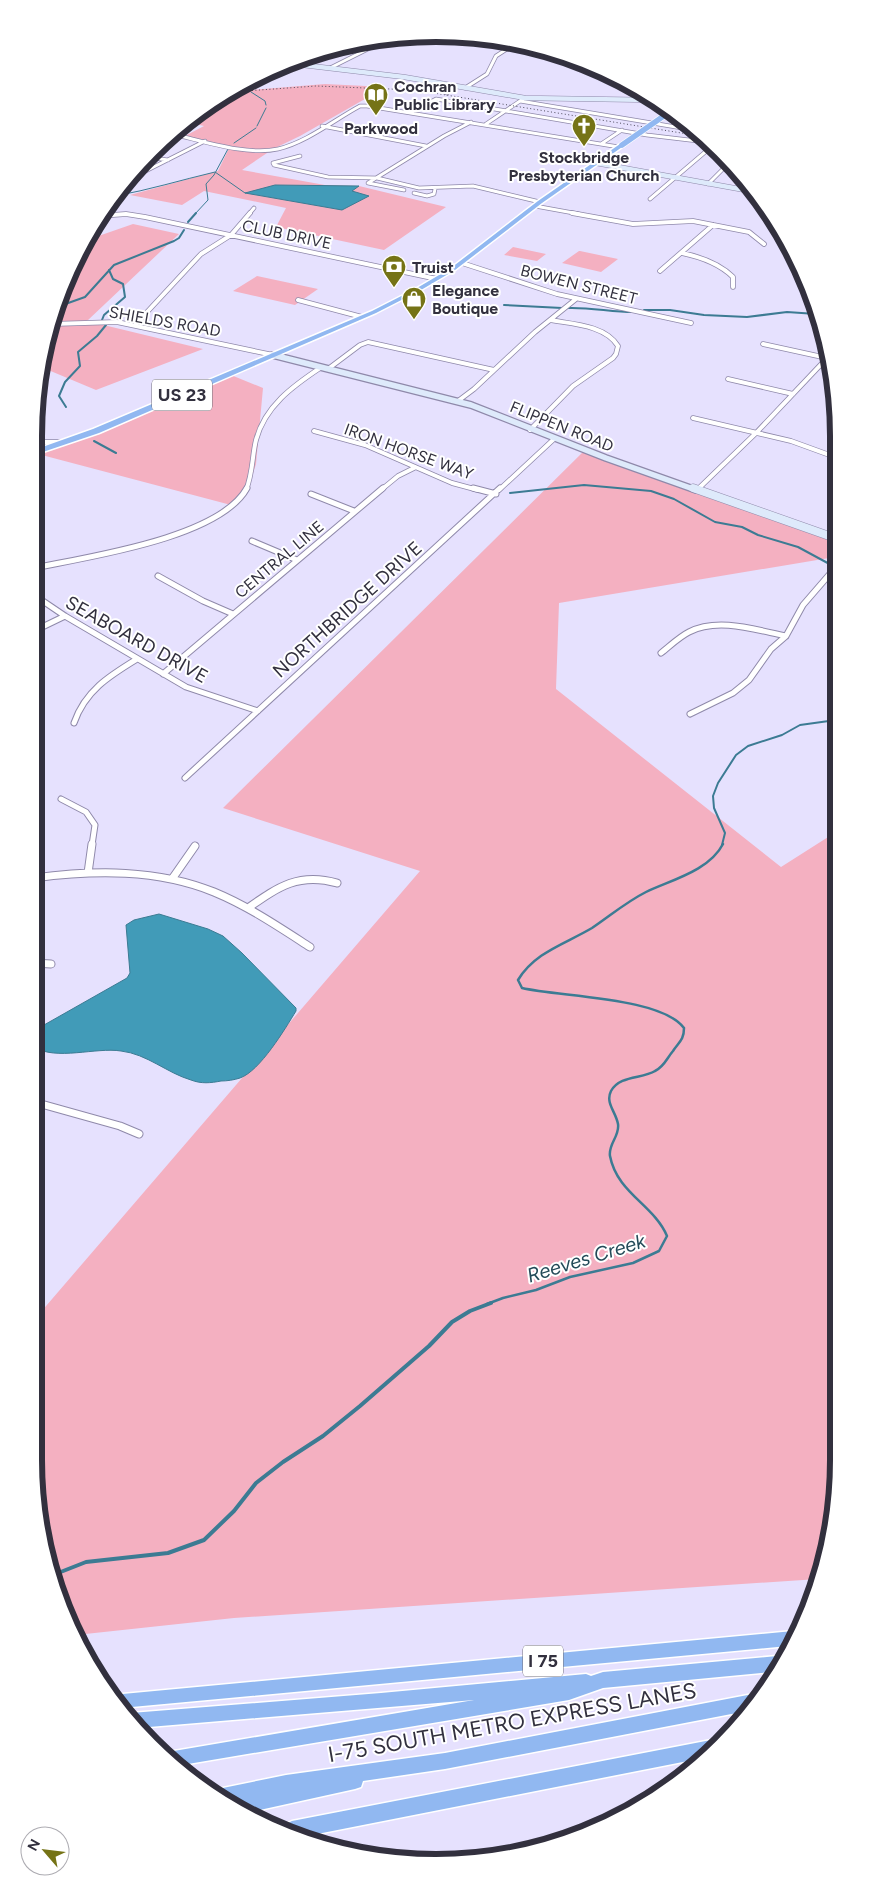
<svg xmlns="http://www.w3.org/2000/svg" width="872" height="1896" font-family="Figtree,sans-serif">
<rect width="100%" height="100%" fill="#e6e1fe"/>
<path fill="#f4b0c1" d="M 284,64 L 294,65 L 251,90 L 325,84 L 386,87 L 300,136 L 273,149 L 242,170 L 325,185 L 359,186 L 446,207 L 384,250 L 276,227 L 286,208 L 204,191 L 182,205 L 130,195 L 218,171 L 230,146 L 183,137 L 204,126 L 187,122 L 212,102 Z
M 133,224 L 179,234 L 87,321 L 203,349 L 96,390 L 41,367 L 41,358 L 64,282 L 87,240 Z
M 513,247 L 546,254 L 537,261 L 504,255 Z
M 579,251 L 580,251 L 618,259 L 601,272 L 562,263 Z
M 257,276 L 318,289 L 295,305 L 233,291 Z
M 231,375 L 263,388 L 256,464 L 248,489 L 231,505 L 38,454 L 126,422 Z
M 584,451 L 835,538 L 835,557 L 559,603 L 556,689 L 781,867 L 836,832 L 838,1460 L 830,1539 L 818,1579 L 234,1618 L 76,1635 L 55,1590 L 34,1460 L 34,1320 L 420,871 L 223,808 Z"/>
<path fill="#419bb8" stroke="#3c7b93" d="M 275,185 L 359,186 L 352,191 L 369,196 L 342,210 L 245,193 Z
M 159,914 L 208,929 L 223,936 L 242,953 L 296,1008 L 296,1011 C 285,1029 260,1071 240,1078 C 234,1080 227,1081 221,1081 C 211,1083 201,1084 191,1080 C 167,1073 147,1054 121,1051 C 96,1047 56,1061 34,1047 L 34,1035 L 44,1025 L 127,978 L 130,973 L 126,925 L 134,920 Z"/>
<g fill="none" stroke-linecap="round" stroke-linejoin="round">
<path stroke="#3c7b93" stroke-width="1" d="M 238,88 L 243,88
M 251,92 L 265,101 L 266,105
M 257,126 L 266,108
M 234,143 L 256,128
M 115,196 C 149,190 181,180 215,172 L 245,193
M 195,214 L 208,200 L 206,184 L 214,175 L 228,149"/>
<path stroke="#3c7b93" stroke-width="2" d="M 188,222 L 196,213
M 504,305 L 562,308
M 57,307 L 85,297 L 114,265 L 174,241 L 179,238 L 184,230
M 567,308 C 590,307 611,312 633,312
M 644,310 L 670,310 L 704,315 L 747,317 L 787,312 L 816,314
M 102,320 L 104,315 L 125,297 L 123,284 L 113,279 L 109,270
M 66,407 L 59,396 L 65,382 L 80,366 L 78,352 L 97,336 L 106,325
M 94,441 L 116,453
M 510,493 L 584,485 L 651,491 L 674,499 L 715,522 L 742,527 L 758,535 L 798,547 L 835,567
M 722,845 L 725,833 L 714,808 L 713,796 L 718,783 L 736,755 L 748,746 L 782,735 L 800,725 L 836,720"/>
<path stroke="#3c7b93" stroke-width="2.5" d="M 487,1304 L 503,1298 L 536,1290 L 570,1277 L 633,1263 L 659,1251 L 667,1236 C 654,1205 617,1193 610,1156 C 608,1144 620,1136 618,1124 C 616,1112 605,1103 611,1091 C 620,1075 642,1079 655,1071 C 664,1067 667,1058 673,1051 C 679,1042 684,1040 684,1028 C 661,997 560,997 522,988 L 518,980 C 535,952 565,944 592,928 C 610,916 626,902 646,892 C 671,880 709,871 723,844"/>
<path stroke="#3c7b93" stroke-width="4" d="M 53,1575 L 86,1562 L 168,1553 L 204,1540 L 234,1511 L 256,1483 L 283,1462 L 323,1436 L 360,1406 L 429,1346 L 452,1322 L 470,1311 L 491,1303"/>
<defs>
<path id="street-far3" d="M 330,68 L 390,38
M 465,88 L 487,74 L 496,56 L 518,42
M 447,93 L 456,86
M 520,101 L 694,130
M 411,112 L 436,99 L 647,135 L 706,142
M 486,124 L 523,99
M 322,126 L 426,146
M 172,134 C 203,141 247,156 278,149 C 307,142 334,120 360,106 L 367,106 L 619,147
M 601,144 L 622,130
M 300,156 L 273,163 L 274,165 L 328,177 L 377,178 L 419,188 L 473,186 L 540,202
M 147,157 L 168,160
M 128,180 L 205,141
M 708,184 L 728,164
M 404,190 L 368,183 L 444,136 L 471,122
M 414,193 L 427,196 L 434,194 L 435,189
M 650,199 L 711,147
M 535,206 L 579,214
M 249,214 L 254,208"/>
<path id="street-far2" d="M 572,213 L 633,224 L 693,221 L 749,232 L 764,244
M 99,216 L 126,214 L 145,217 L 437,279
M 94,226 L 100,216
M 682,253 C 701,257 719,263 733,277 L 733,287
M 462,263 L 557,294 L 691,323
M 660,271 L 713,225
M 298,300 L 362,317
M 52,324 L 117,322 L 273,355
M 135,325 L 201,254 L 231,235 L 250,213
M 763,344 L 827,358
M 328,369 L 360,345 L 368,342 L 494,370
M 728,379 L 793,394
M 458,401 L 474,389 L 535,332 L 576,299
M 37,402 L 42,404
M 693,418 L 791,441 L 835,457
M 530,430 L 573,386 L 613,358 L 616,354 L 618,346 C 605,325 572,324 550,320
M 314,431 L 365,445 L 452,483 L 478,490
M 39,442 L 62,442
M 698,489 L 757,432 L 828,357
M 246,490 C 253,473 252,456 256,440 C 265,406 293,386 320,368
M 381,490 L 398,476 L 414,468
M 499,490 L 554,439"/>
<path id="street-far1" d="M 473,488 L 496,494
M 311,494 L 354,511
M 252,541 L 297,560
M 34,568 C 87,557 220,538 247,488
M 158,576 L 203,601 L 233,614
M 34,595 L 65,616 L 186,687 L 258,711
M 34,631 L 65,616
M 661,653 C 670,646 679,637 689,632 C 718,617 756,630 786,636
M 163,674 L 383,488
M 690,714 L 733,693 L 749,680 L 771,649 L 786,636 L 803,605 L 835,568
M 74,723 C 85,691 109,676 137,659
M 185,778 L 500,488
M 61,799 L 86,812 L 95,825 L 92,845"/>
<path id="street" d="M 88,873 L 92,844
M 34,878 C 95,870 157,869 214,892 C 248,906 279,927 310,947
M 172,879 L 195,846
M 248,908 C 278,887 299,872 337,883
M 34,963 L 51,964
M 34,1102 L 120,1126 L 139,1134"/>
<path id="secondary-far2" d="M 286,63 L 404,77 L 525,98 L 652,100
M 596,163 L 756,192"/>
<path id="secondary-far1" d="M 273,355 L 471,405 L 606,458 L 696,490"/>
<path id="secondary" d="M 693,488 L 835,538"/>
<path id="highway" d="M 620,144 L 625,145 L 542,203 L 455,270 L 421,290 L 376,313 L 99,433 L 34,455 L 34,450 L 93,429 L 372,311 L 417,288 L 451,268 L 538,201 Z
M 793,1631 L 796,1632 L 788,1646 L 121,1708 L 112,1695 Z
M 777,1656 L 780,1658 L 771,1672 L 603,1688 L 569,1700 L 182,1765 L 168,1752 L 474,1700 L 137,1728 L 126,1715 L 131,1713 L 381,1693 L 586,1674 L 591,1676 L 603,1672 Z
M 753,1694 L 757,1696 L 747,1711 L 445,1769 L 363,1781 L 361,1787 L 355,1789 L 246,1813 L 235,1808 L 213,1790 L 286,1775 L 445,1753 Z
M 711,1740 L 717,1743 L 698,1759 L 307,1836 L 285,1827 L 286,1824 L 292,1821 Z"/>
</defs>
<use href="#street-far3" stroke="#8f89aa" stroke-width="4.5"/>
<use href="#street-far2" stroke="#8f89aa" stroke-width="5.5"/>
<use href="#street-far1" stroke="#8f89aa" stroke-width="7"/>
<use href="#street" stroke="#8f89aa" stroke-width="9"/>
<use href="#secondary-far2" stroke="#8f89aa" stroke-width="5.5"/>
<use href="#secondary-far1" stroke="#8f89aa" stroke-width="8"/>
<use href="#secondary" stroke="#8f89aa" stroke-width="9"/>
<use href="#highway" stroke="#fff" stroke-width="3"/>
<use href="#street-far3" stroke="#fff" stroke-width="3"/>
<use href="#street-far2" stroke="#fff" stroke-width="4"/>
<use href="#street-far1" stroke="#fff" stroke-width="5"/>
<use href="#street" stroke="#fff" stroke-width="7"/>
<use href="#secondary-far2" stroke="#deeafb" stroke-width="4.5"/>
<use href="#secondary-far1" stroke="#deeafb" stroke-width="5.5"/>
<use href="#secondary" stroke="#deeafb" stroke-width="8"/>
<use href="#highway" fill="#91b8f1" fill-rule="evenodd"/>
<path stroke="#4c4a5a" stroke-width="1" stroke-dasharray="1 2.5" stroke-linecap="butt" d="M 231,92 L 316,86 L 415,90 L 700,136"/>
<defs>
<path id="highway-bridge" d="M 622,145 L 668,113"/>
</defs>
<use href="#highway-bridge" stroke="#fff" stroke-width="7" stroke-linecap="butt"/>
<use href="#highway-bridge" stroke="#91b8f1" stroke-width="5.5"/>
</g>
<defs>
<symbol id="library-pin" viewBox="-11 -11 22 30"><path d="M0 17L-7.5 6A9.5 9.5 0 1 1 7.5 6Z" fill="#757316" stroke="#fff"/><path d="M-6-4Q-3-5.5-.7-3.5V5Q-3 3-6 4ZM6-4Q3-5.5 .7-3.5V5Q3 3 6 4Z" fill="#fff"/></symbol>
<symbol id="church-pin" viewBox="-11 -11 22 30"><path d="M0 17L-7.5 6A9.5 9.5 0 1 1 7.5 6Z" fill="#757316" stroke="#fff"/><path d="M-1.2-6h2.4v3.5h3.3v2.4h-3.3V6h-2.4V-.1h-3.3v-2.4h3.3Z" fill="#fff"/></symbol>
<symbol id="bank-pin" viewBox="-11 -11 22 30"><path d="M0 17L-7.5 6A9.5 9.5 0 1 1 7.5 6Z" fill="#757316" stroke="#fff"/><path d="M-6-4H6V4H-6ZM0-2.3a2.3 2.3 0 1 0 0 4.6a2.3 2.3 0 1 0 0-4.6Z" fill="#fff"/></symbol>
<symbol id="shop-pin" viewBox="-11 -11 22 30"><path d="M0 17L-7.5 6A9.5 9.5 0 1 1 7.5 6Z" fill="#757316" stroke="#fff"/><path d="M-5-2.5h2.3a2.7 3.5 0 0 1 5.4 0H5L5.5 6h-11ZM-1.5-2.5h3a1.5 2.3 0 0 0-3 0Z" fill="#fff"/></symbol>
</defs>
<g fill-rule="evenodd">
<use href="#library-pin" x="362" y="81" width="28" height="38"/>
<use href="#church-pin" x="570" y="112" width="28" height="38"/>
<use href="#bank-pin" x="380" y="253" width="28" height="38"/>
<use href="#shop-pin" x="400" y="285" width="28" height="38"/>
</g>
<g text-anchor="middle" stroke-width="4" stroke-linejoin="round" paint-order="stroke">
<g font-size="16" font-weight="bold" fill="#32303e" stroke="#fff" text-anchor="start">
<text x="394" y="92">Cochran<tspan x="394" dy="18">Public Library</tspan></text>
<text x="584" y="163" text-anchor="middle">Stockbridge<tspan x="584" dy="18">Presbyterian Church</tspan></text>
<text x="412" y="273">Truist</text>
<text x="432" y="296">Elegance<tspan x="432" dy="18">Boutique</tspan></text>
</g>
<g font-size="16" font-weight="bold" fill="#32303e" stroke="#fff">
<text x="381" y="134">Parkwood</text>
</g>
<g font-size="16" fill="#32303e" stroke="#fff">
<text transform="translate(287 234) rotate(12)" y="6">CLUB DRIVE</text>
<text transform="translate(579 284) rotate(14)" y="6">BOWEN STREET</text>
<text transform="translate(165 321) rotate(10)" y="6">SHIELDS ROAD</text>
<text transform="translate(562 426) rotate(22)" y="6">FLIPPEN ROAD</text>
<text transform="translate(409 451) rotate(20)" y="6">IRON HORSE WAY</text>
<text transform="translate(279 559) rotate(-40)" y="6">CENTRAL LINE</text>
</g>
<g fill="#fff" stroke="#706e78" stroke-width="1">
<rect x="152" y="379.5" width="60" height="31" rx="4"/>
<rect x="523" y="1645.5" width="40" height="31" rx="4"/>
</g>
<g font-size="18" font-weight="bold" fill="#32303e">
<text x="182" y="401">US 23</text>
<text x="543" y="1667">I 75</text>
</g>
<g font-size="19" fill="#32303e" stroke="#fff">
<text transform="translate(347 609) rotate(-42)" y="7">NORTHBRIDGE DRIVE</text>
<text transform="translate(137 639) rotate(29)" y="7">SEABOARD DRIVE</text>
</g>
<g font-size="20" font-style="italic" fill="#234a58" stroke="#fff">
<text transform="translate(586 1258) rotate(-17)" y="7">Reeves Creek</text>
</g>
<g font-size="22" fill="#32303e" stroke="#fff">
<text transform="translate(512 1722) rotate(-10)" y="8">I-75 SOUTH METRO EXPRESS LANES</text>
</g>
</g>
<path d="M0 0H872V1896H0ZM436 42H436A394 394 0 0 1 830 436V1460A394 394 0 0 1 436 1854H436A394 394 0 0 1 42 1460V436A394 394 0 0 1 436 42Z" fill="#fff" fill-rule="evenodd"/>
<path fill="none" stroke="#32303e" stroke-width="6" d="M436 42H436A394 394 0 0 1 830 436V1460A394 394 0 0 1 436 1854H436A394 394 0 0 1 42 1460V436A394 394 0 0 1 436 42Z"/>
<g transform="translate(45 1851) rotate(298)"><circle r="24" fill="#ffffff" stroke="#adacb2"/>
<path d="M0-4L9 19L0 12L-9 19Z" fill="#757316"/>
<text y="-8" font-size="14" font-weight="bold" text-anchor="middle" fill="#32303e">N</text>
</g>
</svg>
